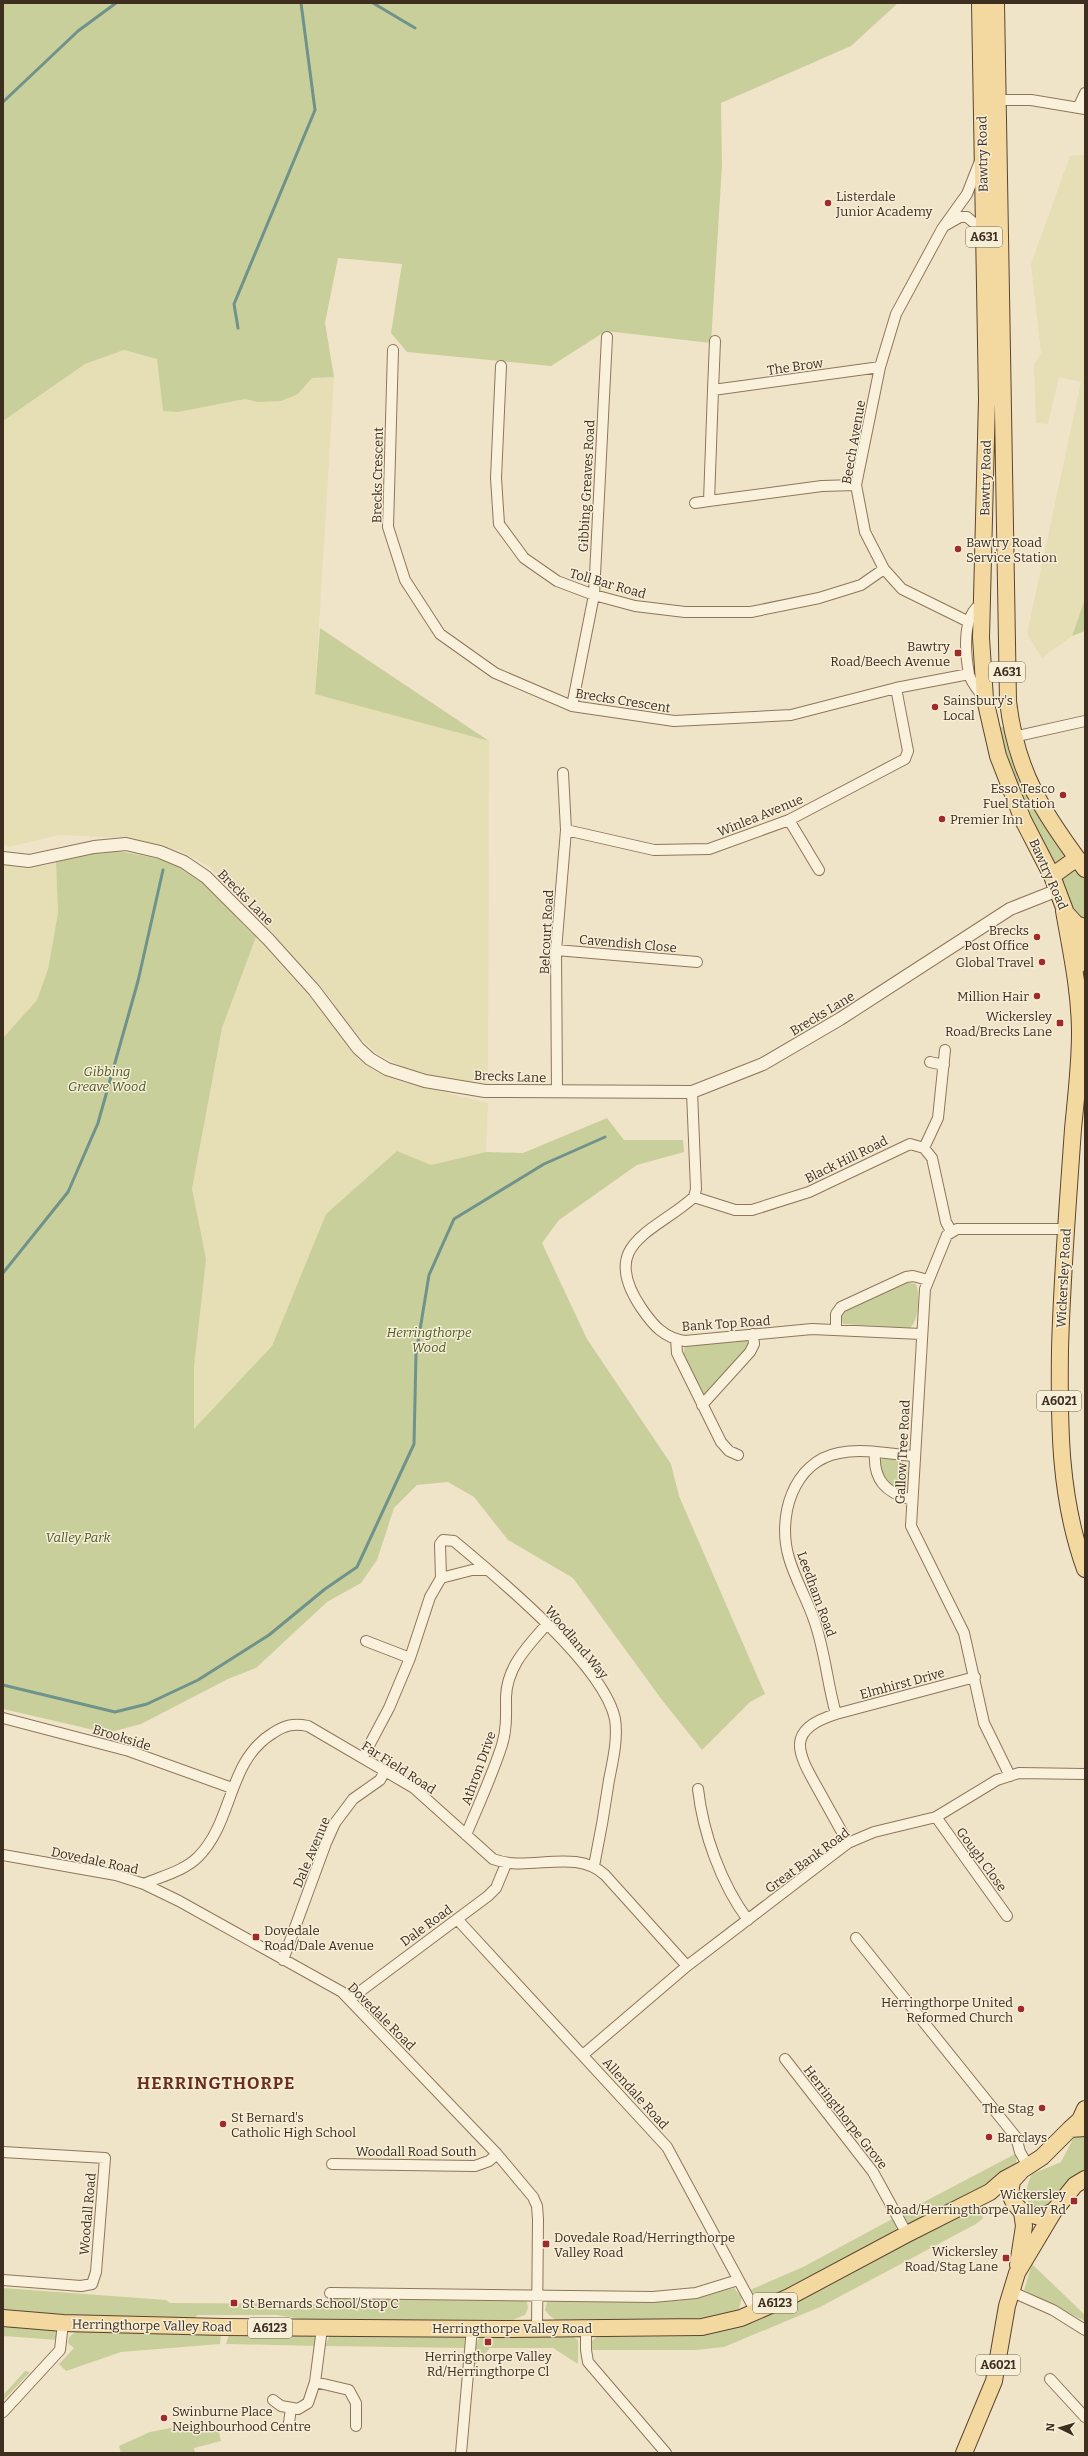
<svg xmlns="http://www.w3.org/2000/svg" width="1088" height="2456" font-family="Bitter,serif">
<rect width="100%" height="100%" fill="#f0e4c8"/>
<path fill="#e6deb5" d="M 1085,155 L 1085,599 L 1072,636 L 1042,658 L 1027,634 L 1081,382 L 1059,377 L 1048,424 L 1036,423 L 1034,365 L 1041,353 L 1031,264 L 1070,156 Z
M 124,350 L 157,359 L 163,411 L 178,412 L 245,399 L 257,402 L 298,394 L 312,378 L 334,377 L 315,693 L 489,741 L 488,1083 L 447,1079 L 407,1069 L 376,1053 L 354,1032 L 321,986 L 233,891 L 210,867 L 181,851 L 129,838 L 59,835 L 9,847 L 3,844 L 3,421 L 85,364 Z
M 56,862 L 58,913 L 48,969 L 37,1000 L 3,1038 L 3,865 L 44,866 Z
M 256,937 L 316,1004 L 360,1061 L 377,1072 L 402,1082 L 488,1103 L 486,1152 L 431,1165 L 397,1151 L 326,1214 L 272,1346 L 194,1430 L 192,1189 L 222,1028 Z"/>
<path fill="#c9cf9b" d="M 3,3 L 898,3 L 851,46 L 721,103 L 722,166 L 711,343 L 606,331 L 551,366 L 407,352 L 391,333 L 402,264 L 338,258 L 325,323 L 334,377 L 312,378 L 298,394 L 281,401 L 257,402 L 245,399 L 178,412 L 163,411 L 157,359 L 124,350 L 85,364 L 3,421 Z
M 1085,599 L 1085,631 L 1072,636 Z
M 320,628 L 489,741 L 315,694 Z
M 1006,726 L 1069,857 L 1055,866 L 1017,792 L 998,728 Z
M 118,851 C 150,856 187,863 211,888 C 226,903 239,923 256,937 L 222,1028 L 192,1189 L 206,1259 L 194,1366 L 194,1429 L 272,1346 L 326,1214 L 397,1151 L 431,1165 L 486,1152 L 523,1153 L 607,1118 L 624,1140 L 683,1140 L 684,1152 L 637,1165 L 559,1220 L 542,1243 L 587,1339 L 671,1464 L 679,1496 L 765,1694 L 750,1702 L 702,1750 L 662,1700 L 573,1578 L 508,1540 L 474,1497 L 448,1482 L 417,1485 L 394,1508 L 377,1560 L 361,1583 L 327,1602 L 256,1668 L 228,1679 L 141,1724 L 107,1733 L 3,1709 L 3,1038 L 37,1000 L 48,969 L 58,913 L 56,862 L 90,853 Z
M 1072,870 L 1079,872 L 1085,880 L 1085,918 L 1073,913 L 1061,879 Z
M 906,1282 L 916,1284 C 920,1294 919,1321 910,1328 L 843,1324 L 840,1315 L 843,1310 Z
M 744,1339 L 747,1340 L 749,1348 L 709,1393 L 702,1394 L 683,1355 L 685,1345 Z
M 884,1457 L 900,1459 L 908,1466 L 907,1489 L 903,1492 C 887,1490 883,1475 879,1461 Z
M 1078,2135 L 1085,2135 L 1085,2170 C 1081,2173 1076,2175 1072,2178 C 1064,2186 1055,2205 1045,2207 C 1021,2214 1025,2186 1032,2174 L 1061,2162 L 1074,2137 Z
M 1017,2153 L 1016,2165 L 994,2181 L 913,2224 L 908,2223 L 901,2214 Z
M 977,2206 L 983,2218 L 976,2224 L 820,2307 L 724,2347 L 696,2350 L 588,2350 L 589,2343 L 597,2337 L 685,2336 L 719,2330 L 792,2304 Z
M 894,2218 L 898,2226 L 895,2230 L 767,2301 L 760,2301 L 750,2290 L 803,2267 Z
M 1032,2264 L 1085,2315 L 1085,2321 L 1024,2290 Z
M 3,2288 L 166,2300 L 170,2303 L 330,2304 L 330,2297 L 522,2299 L 527,2302 L 528,2308 L 525,2315 L 510,2321 L 307,2320 L 277,2315 L 198,2315 L 189,2321 L 3,2311 Z
M 734,2288 L 742,2297 L 739,2309 C 706,2332 598,2322 556,2320 L 550,2316 L 545,2310 L 547,2302 L 552,2299 L 685,2299 Z
M 3,2324 L 54,2330 L 57,2333 L 58,2340 L 3,2336 Z
M 78,2330 L 217,2334 L 221,2335 L 220,2344 L 121,2352 L 66,2371 L 59,2364 L 74,2348 L 68,2343 L 69,2337 Z
M 229,2334 L 312,2335 L 316,2339 L 316,2346 L 226,2344 Z
M 330,2335 L 459,2335 L 467,2340 L 466,2348 L 325,2346 Z
M 482,2335 L 573,2337 L 578,2340 L 578,2364 L 553,2348 L 490,2348 L 475,2365 C 475,2355 474,2342 482,2335 Z
M 25,2371 L 30,2372 L 3,2401 L 3,2395 Z
M 196,2423 L 217,2424 L 221,2441 L 194,2448 L 195,2453 L 121,2453 L 119,2446 L 150,2432 Z"/>
<g fill="none" stroke-linecap="round" stroke-linejoin="round">
<path stroke="#6f938a" stroke-width="3" d="M 373,3 L 415,28
M 3,102 L 78,31 L 116,3
M 238,328 L 234,304 L 315,110 L 301,3
M 3,1273 L 68,1192 L 98,1123 L 138,981 L 163,870
M 3,1685 L 115,1712 L 147,1704 L 198,1680 L 269,1635 L 325,1589 L 357,1567 L 414,1444 L 416,1354 L 429,1275 L 454,1219 L 544,1164 L 605,1137"/>
<defs>
<path id="minor" d="M 999,100 L 1031,100 L 1085,109
M 1078,108 L 1085,93
M 946,225 L 960,217 L 967,217 L 980,228 L 982,236
M 393,350 L 388,527 L 405,580 L 440,634 L 495,673 L 572,706 L 674,721 L 791,715 L 896,688 L 969,674
M 501,366 L 496,478 L 499,524 L 524,558 L 557,581 L 594,595 L 635,606 L 685,612 L 751,612 L 819,598 L 861,585 L 884,569
M 713,390 L 715,341
M 856,485 L 822,486 L 709,501 L 713,390 L 880,367
M 695,503 L 709,501
M 981,604 C 962,616 965,652 969,674 C 971,683 978,690 984,698
M 967,621 L 902,589 L 884,569 L 865,532 L 856,485 L 880,367 L 896,314 L 942,229 L 967,194 L 980,161
M 572,706 L 594,595 L 607,337
M 1013,737 L 1085,721
M 789,820 L 819,870
M 566,830 L 654,850 L 709,849 L 789,820 L 905,759 L 908,751 L 896,688
M 556,950 L 697,962
M 930,1062 L 944,1065
M 557,1092 L 556,950 L 566,830 L 563,773
M 692,1092 L 696,1189 L 694,1197 C 654,1233 597,1243 642,1309 C 653,1325 664,1338 685,1341 L 812,1329 L 921,1334
M 924,1148 L 938,1118 L 945,1050
M 694,1197 L 735,1210 L 752,1210 L 809,1192 L 910,1144 L 924,1148 L 932,1158 L 946,1222 L 951,1231
M 836,1328 L 836,1314 L 841,1307 L 906,1277 L 913,1276 L 928,1280
M 676,1339 L 677,1353 L 721,1442 L 729,1451 L 738,1455
M 702,1405 L 750,1352 L 754,1344 L 753,1334
M 875,1453 C 873,1480 886,1493 912,1500
M 441,1578 L 472,1570 L 488,1570
M 366,1641 L 410,1658
M 836,1714 L 975,1677
M 3,1718 L 129,1751 L 232,1788
M 363,1757 L 389,1708 L 410,1658 L 430,1597 L 441,1578 L 440,1544 L 443,1540 L 454,1541 C 497,1577 604,1665 615,1719 C 618,1739 613,1760 609,1780 C 605,1808 600,1837 594,1866
M 1010,1776 L 984,1723 L 964,1633 L 911,1526 L 925,1289 L 947,1235 L 957,1229 L 1066,1229
M 698,1789 C 703,1833 721,1884 748,1920
M 936,1817 L 1007,1916
M 466,1835 C 478,1806 492,1776 502,1745 C 507,1729 506,1713 506,1697 C 507,1666 528,1646 547,1624
M 848,1843 C 838,1825 828,1807 818,1789 C 797,1752 785,1730 836,1714 C 827,1683 825,1650 814,1620 C 807,1599 795,1579 789,1558 C 777,1518 792,1462 839,1453 C 863,1448 890,1454 914,1456
M 3,1855 L 116,1875 L 144,1884 L 179,1901 L 342,1992 L 497,2154 L 533,2197 L 537,2206 L 538,2219 L 537,2329
M 144,1884 C 162,1876 184,1871 198,1857 C 234,1821 227,1761 273,1733 C 285,1725 294,1723 308,1726 L 414,1788 L 493,1859 C 528,1873 575,1847 605,1875 L 687,1966
M 457,1919 L 667,2147 L 756,2312
M 856,1938 L 1016,2137 L 1020,2152 L 1028,2166
M 283,1960 L 326,1843 L 335,1823 L 353,1799 L 380,1780 L 385,1771
M 350,1999 L 488,1896 L 496,1888 L 506,1864
M 584,2054 L 687,1966 L 848,1843 L 874,1832 L 936,1817 L 997,1780 L 1019,1773 L 1085,1774
M 785,2059 L 873,2172 L 907,2234
M 3,2152 L 105,2158 L 96,2272 L 92,2284 L 81,2286 L 3,2280
M 332,2164 L 475,2166 L 489,2161 L 497,2154
M 1010,2291 L 1053,2310 L 1085,2330
M 330,2293 L 653,2297 L 696,2293 L 738,2280
M 586,2329 L 586,2350 L 588,2362 L 666,2453
M 1050,2379 L 1085,2417
M 315,2382 L 349,2390 L 356,2403 L 356,2426
M 273,2400 L 281,2406 L 298,2409 L 308,2403 L 315,2382 L 322,2328
M 3,2412 L 60,2350 L 63,2323
M 289,2423 L 291,2408
M 461,2453 L 472,2328"/>
<path id="tertiary" d="M 3,858 L 29,861 L 94,847 L 126,844 L 160,852 L 184,862 L 206,877 L 268,939 L 314,990 L 358,1048 L 370,1059 L 387,1069 L 425,1081 L 485,1091 L 692,1092 L 763,1064 L 840,1019 L 1010,909 L 1058,890"/>
<path id="primary" d="M 980,3 L 987,399 L 981,638 L 985,699 L 998,756 L 1023,820 L 1052,876 L 1066,913 L 1076,924 L 1085,927
M 996,3 L 1008,701 C 1016,772 1043,813 1085,869
M 1052,876 L 1077,858
M 1064,911 C 1071,951 1080,992 1080,1033 C 1080,1065 1076,1097 1073,1129 C 1068,1202 1062,1275 1060,1349 C 1059,1424 1059,1497 1085,1569
M 1078,965 L 1080,946 L 1085,932
M 1085,2128 L 1070,2129 L 1042,2157 L 1022,2170 L 1012,2181 L 1010,2194 L 1014,2203 L 1022,2212 L 1040,2217 L 1054,2211 L 1075,2185 L 1085,2179
M 1070,2129 L 1080,2120 L 1085,2109
M 1018,2265 L 1024,2226 L 1022,2212
M 3,2318 L 63,2323 L 224,2327 L 501,2329 L 702,2327 L 741,2318 L 789,2297 L 907,2234 L 990,2192 L 1005,2179 L 1022,2170
M 964,2453 L 994,2381 L 1007,2306 L 1017,2273 L 1054,2211"/>
</defs>
<use href="#minor" stroke="#8d765c" stroke-width="12"/>
<use href="#tertiary" stroke="#8d765c" stroke-width="14"/>
<use href="#primary" stroke="#5b4430" stroke-width="18"/>
<use href="#minor" stroke="#faf1dc" stroke-width="10"/>
<use href="#tertiary" stroke="#faf1dc" stroke-width="12"/>
<use href="#primary" stroke="#f3d9a0" stroke-width="16"/>
</g>
<g fill="#9e2a2b" stroke="#f7eed8" stroke-width="1.5">
<circle cx="828" cy="203" r="4"/>
<circle cx="958" cy="549" r="4"/>
<rect x="954" y="649" width="8" height="8" rx="2"/>
<circle cx="935" cy="707" r="4"/>
<circle cx="1063" cy="795" r="4"/>
<circle cx="942" cy="819" r="4"/>
<circle cx="1037" cy="937" r="4"/>
<circle cx="1042" cy="962" r="4"/>
<circle cx="1037" cy="996" r="4"/>
<rect x="1056" y="1019" width="8" height="8" rx="2"/>
<rect x="252" y="1933" width="8" height="8" rx="2"/>
<circle cx="1021" cy="2009" r="4"/>
<circle cx="1042" cy="2108" r="4"/>
<circle cx="223" cy="2124" r="4"/>
<circle cx="989" cy="2137" r="4"/>
<rect x="1070" y="2197" width="8" height="8" rx="2"/>
<rect x="542" y="2240" width="8" height="8" rx="2"/>
<rect x="1002" y="2254" width="8" height="8" rx="2"/>
<rect x="230" y="2299" width="8" height="8" rx="2"/>
<rect x="484" y="2338" width="8" height="8" rx="2"/>
<circle cx="164" cy="2418" r="4"/>
</g>
<g text-anchor="middle" stroke-width="3" stroke-linejoin="round" paint-order="stroke">
<g fill="#f7eed8" stroke="#756857" stroke-width="1">
<rect x="966" y="227" width="36" height="20" rx="3"/>
<rect x="989" y="662" width="36" height="20" rx="3"/>
<rect x="1037" y="1391" width="44" height="20" rx="3"/>
<rect x="753" y="2293" width="44" height="20" rx="3"/>
<rect x="248" y="2318" width="44" height="20" rx="3"/>
<rect x="976" y="2355" width="44" height="20" rx="3"/>
</g>
<g font-size="12" font-weight="bold" fill="#3d2e20">
<text x="984" y="241">A631</text>
<text x="1007" y="676">A631</text>
<text x="1059" y="1405">A6021</text>
<text x="775" y="2307">A6123</text>
<text x="270" y="2332">A6123</text>
<text x="998" y="2369">A6021</text>
</g>
<g font-size="13" fill="#3d2e20" stroke="#f7eed8">
<text transform="translate(982 154) rotate(-91)" y="5">Bawtry Road</text>
<text transform="translate(795 366) rotate(-8)" y="5">The Brow</text>
<text transform="translate(853 442) rotate(-80)" y="5">Beech Avenue</text>
<text transform="translate(377 475) rotate(-89)" y="5">Brecks Crescent</text>
<text transform="translate(985 478) rotate(-89)" y="5">Bawtry Road</text>
<text transform="translate(586 486) rotate(-87)" y="5">Gibbing Greaves Road</text>
<text transform="translate(608 583) rotate(16)" y="5">Toll Bar Road</text>
<text transform="translate(623 700) rotate(9)" y="5">Brecks Crescent</text>
<text transform="translate(760 815) rotate(-22)" y="5">Winlea Avenue</text>
<text transform="translate(1049 874) rotate(66)" y="5">Bawtry Road</text>
<text transform="translate(246 897) rotate(45)" y="5">Brecks Lane</text>
<text transform="translate(546 932) rotate(-87)" y="5">Belcourt Road</text>
<text transform="translate(628 943) rotate(5)" y="5">Cavendish Close</text>
<text transform="translate(822 1013) rotate(-31)" y="5">Brecks Lane</text>
<text transform="translate(510 1076) rotate(2)" y="5">Brecks Lane</text>
<text transform="translate(846 1159) rotate(-26)" y="5">Black Hill Road</text>
<text transform="translate(1063 1278) rotate(-87)" y="5">Wickersley Road</text>
<text transform="translate(726 1323) rotate(-4)" y="5">Bank Top Road</text>
<text transform="translate(902 1452) rotate(-87)" y="5">Gallow Tree Road</text>
<text transform="translate(817 1594) rotate(70)" y="5">Leedham Road</text>
<text transform="translate(577 1642) rotate(50)" y="5">Woodland Way</text>
<text transform="translate(902 1683) rotate(-15)" y="5">Elmhirst Drive</text>
<text transform="translate(122 1737) rotate(17)" y="5">Brookside</text>
<text transform="translate(399 1767) rotate(33)" y="5">Far Field Road</text>
<text transform="translate(478 1768) rotate(-70)" y="5">Athron Drive</text>
<text transform="translate(311 1852) rotate(-67)" y="5">Dale Avenue</text>
<text transform="translate(982 1859) rotate(54)" y="5">Gough Close</text>
<text transform="translate(95 1860) rotate(12)" y="5">Dovedale Road</text>
<text transform="translate(807 1860) rotate(-36)" y="5">Great Bank Road</text>
<text transform="translate(426 1925) rotate(-36)" y="5">Dale Road</text>
<text transform="translate(382 2016) rotate(45)" y="5">Dovedale Road</text>
<text transform="translate(636 2093) rotate(48)" y="5">Allendale Road</text>
<text transform="translate(846 2117) rotate(52)" y="5">Herringthorpe Grove</text>
<text x="416" y="2156">Woodall Road South</text>
<text transform="translate(87 2214) rotate(-85)" y="5">Woodall Road</text>
<text transform="translate(152 2325) rotate(1)" y="5">Herringthorpe Valley Road</text>
<text x="512" y="2333">Herringthorpe Valley Road</text>
</g>
<g font-size="13" fill="#3d2e20" stroke="#f7eed8" text-anchor="start">
<text x="836" y="201">Listerdale<tspan x="836" dy="15">Junior Academy</tspan></text>
<text x="966" y="547">Bawtry Road<tspan x="966" dy="15">Service Station</tspan></text>
<text x="950" y="651" text-anchor="end">Bawtry<tspan x="950" dy="15">Road/Beech Avenue</tspan></text>
<text x="943" y="705">Sainsbury's<tspan x="943" dy="15">Local</tspan></text>
<text x="1055" y="793" text-anchor="end">Esso Tesco<tspan x="1055" dy="15">Fuel Station</tspan></text>
<text x="950" y="824">Premier Inn</text>
<text x="1029" y="935" text-anchor="end">Brecks<tspan x="1029" dy="15">Post Office</tspan></text>
<text x="1034" y="967" text-anchor="end">Global Travel</text>
<text x="1029" y="1001" text-anchor="end">Million Hair</text>
<text x="1052" y="1021" text-anchor="end">Wickersley<tspan x="1052" dy="15">Road/Brecks Lane</tspan></text>
<text x="264" y="1935">Dovedale<tspan x="264" dy="15">Road/Dale Avenue</tspan></text>
<text x="1013" y="2007" text-anchor="end">Herringthorpe United<tspan x="1013" dy="15">Reformed Church</tspan></text>
<text x="1034" y="2113" text-anchor="end">The Stag</text>
<text x="231" y="2122">St Bernard's<tspan x="231" dy="15">Catholic High School</tspan></text>
<text x="997" y="2142">Barclays</text>
<text x="1066" y="2199" text-anchor="end">Wickersley<tspan x="1066" dy="15">Road/Herringthorpe Valley Rd</tspan></text>
<text x="554" y="2242">Dovedale Road/Herringthorpe<tspan x="554" dy="15">Valley Road</tspan></text>
<text x="998" y="2256" text-anchor="end">Wickersley<tspan x="998" dy="15">Road/Stag Lane</tspan></text>
<text x="242" y="2308">St Bernards School/Stop C</text>
<text x="488" y="2361" text-anchor="middle">Herringthorpe Valley<tspan x="488" dy="15">Rd/Herringthorpe Cl</tspan></text>
<text x="172" y="2416">Swinburne Place<tspan x="172" dy="15">Neighbourhood Centre</tspan></text>
</g>
<g font-size="13" font-style="italic" fill="#4d5a26" stroke="#f7eed8">
<text x="107" y="1076">Gibbing<tspan x="107" dy="15">Greave Wood</tspan></text>
<text x="429" y="1337">Herringthorpe<tspan x="429" dy="15">Wood</tspan></text>
<text x="78" y="1542">Valley Park</text>
</g>
<g font-size="17" font-weight="bold" letter-spacing="1" fill="#6b2e1e" stroke="#f7eed8">
<text x="216" y="2089">HERRINGTHORPE</text>
</g>
</g>
<rect width="1088" height="2456" fill="none" stroke="#3d2e20" stroke-width="8"/>
<g transform="translate(1060 2428) rotate(275)" stroke="#f7eed8" stroke-width="3" paint-order="stroke">
<path d="M0-3L7 15L0 10L-7 15Z" fill="#3d2e20"/>
<text y="-6" font-size="11" font-weight="bold" text-anchor="middle" fill="#3d2e20">N</text>
</g>
</svg>
